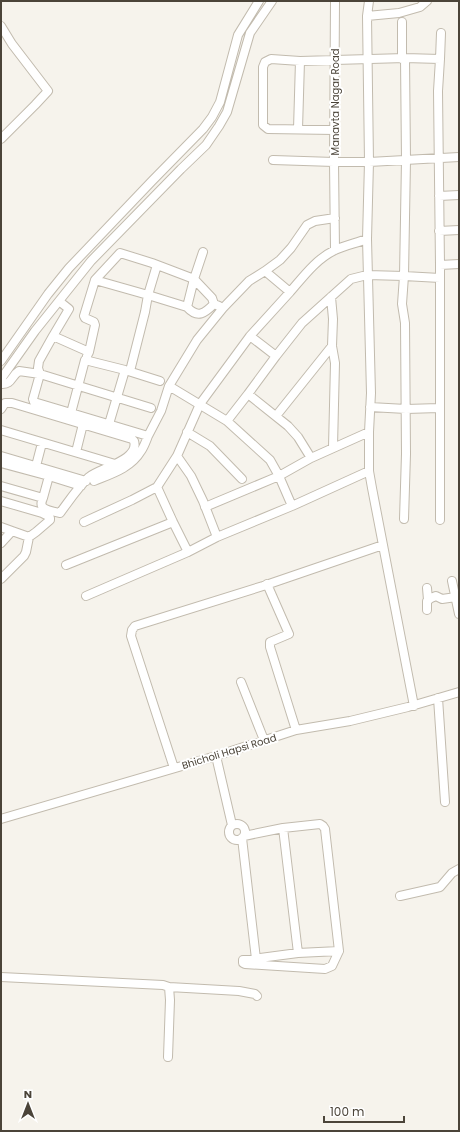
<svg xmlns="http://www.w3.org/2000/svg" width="460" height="1132" font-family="Poppins,sans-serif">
<rect width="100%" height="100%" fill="#f6f3ec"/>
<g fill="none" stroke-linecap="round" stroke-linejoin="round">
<defs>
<path id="minor" d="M 335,1 L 334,162 L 369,162 L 367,16 L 369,1
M 367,16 L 399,13 L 420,7 L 427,1
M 1,26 L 12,44 L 48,91 L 35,105 L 1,139
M 405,58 L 440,59 L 438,91 L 440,265 L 440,520
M 402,59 L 402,22
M 440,59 L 441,33
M 298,129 L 300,61
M 273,160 L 334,162 L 335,250
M 439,196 L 459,195
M 439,231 L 459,230
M 367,239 L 369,162 L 459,157
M 157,265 L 148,295 L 187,307 C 198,319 205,313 214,304 L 219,306
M 440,265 L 459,264
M 265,271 L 280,260 L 291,248 L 307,225 L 315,221 L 335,218
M 95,280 L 120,253 L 152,263 L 194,279 L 212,298 L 214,304
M 331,297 L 333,319 L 332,346 L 335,363 L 333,447
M 187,307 L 194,279 L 203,252
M 53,336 L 69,309 L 59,301
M 89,352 L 95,325 L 94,322 L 85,318 L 84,316 L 95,280 L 148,295 L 145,312 L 130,371
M 276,356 L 250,336 L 290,292
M 1,361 L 48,294 L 69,268 L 152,181 L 203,129 L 212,117 L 220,102 L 238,35 L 259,1
M 1,379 L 35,331 L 91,261 L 181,169 L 206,145 L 219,126 L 227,112 L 250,33 L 272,1
M 160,381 L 125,370 L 85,360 L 71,413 L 148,436 L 161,411 L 169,386
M 1,384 C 12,385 11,376 19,371 L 40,374 L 79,386 L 151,408
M 248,394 L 276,356 L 302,323 L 351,279 L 367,275 L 404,276 L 406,160 L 405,58 L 300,61 L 271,59 L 265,62 L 263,67 L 263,125 L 268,129 L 335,130
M 370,407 L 406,409 L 439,408
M 1,409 L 5,403 L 12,403 L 132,439 L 134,441 C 140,460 100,468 89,477 C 78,487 69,501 60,513 C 55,512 44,510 42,506 C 41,504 42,500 43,498
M 71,413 L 34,402 L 33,399 L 40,374 L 38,368 L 39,361 L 53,336 L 89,352 L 87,356
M 276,416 L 332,346
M 227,421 L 270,460 L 279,476 L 311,458
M 109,424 L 125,370
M 1,430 L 115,464
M 187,432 L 210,446 L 242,479
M 369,432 L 371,393 L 367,239 C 357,243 345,245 335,250 C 316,259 303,277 290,292 L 265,271 L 249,281 L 223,308 L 197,340 L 169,386 L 227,421 L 248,394 L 288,426 L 298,437 L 311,458 L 369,432 L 369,471 L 372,488 L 414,706
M 76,452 L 83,424
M 1,456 L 86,481
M 1,463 L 49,476
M 36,466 L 42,443
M 94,481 C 111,474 131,468 141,451 C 144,447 146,441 148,436
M 1,486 L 43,498 L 49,476 L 81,486
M 157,487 L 177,456
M 1,501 L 42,513 L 48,516 L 50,518 L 50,520 L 36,532 L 29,537 L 12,531 L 1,543
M 205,507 L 279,476 L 292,506 L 369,471
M 404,519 L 406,454 L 405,323 L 402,304 L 404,276 L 440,278
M 84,522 L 132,500 L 157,487 L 173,522 L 188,552
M 1,527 L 12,531
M 217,537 L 292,506
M 66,565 L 173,522
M 1,579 L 24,556 L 26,552 L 29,537
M 452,581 L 459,614
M 267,584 L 289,634 L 270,642 L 270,647 L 296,730
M 427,588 L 428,600
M 86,596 L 188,552 L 217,537 L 203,501 L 191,476 L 177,456 L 200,404 L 250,336
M 427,610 L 427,601 L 431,598 L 436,596 L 442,599 L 456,597
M 241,682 L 264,740
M 438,698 L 445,802
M 216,756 L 232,825
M 174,768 L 131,636 L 132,630 L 135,626 L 263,586 L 383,545
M 1,819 L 216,756 L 296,730 L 350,721 L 408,707 L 459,692
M229 832a8 8 0 1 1 16 0a8 8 0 1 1-16 0Z
M 283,828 L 298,953
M 244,836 L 283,828 L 320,824 L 323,826 L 325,829 L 339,951 L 298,953 L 245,960 L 243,960 L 243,963 L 245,964 L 325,969 L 332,966 L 339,951
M 242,838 L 256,959
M 400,896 L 440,887 L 452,873 L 459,869
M 1,977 L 163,985 L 169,987 L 170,1000 L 168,1057
M 169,987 L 239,991 L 255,994 L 257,996"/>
</defs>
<use href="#minor" stroke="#c2bbae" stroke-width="10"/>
<use href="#minor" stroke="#fff" stroke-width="8"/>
</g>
<g text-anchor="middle" stroke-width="4" stroke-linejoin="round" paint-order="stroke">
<g font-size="10" fill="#4b4439" stroke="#fff">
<text transform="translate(335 102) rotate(-90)" y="4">Manavta Nagar Road</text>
<text transform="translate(229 751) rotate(-17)" y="4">Bhicholi Hapsi Road</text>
</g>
</g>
<rect width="460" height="1132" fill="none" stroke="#4b4439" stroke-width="4"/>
<g transform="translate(28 1104)" stroke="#ffffff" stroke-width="3" paint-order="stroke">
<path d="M0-3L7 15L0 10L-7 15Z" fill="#4b4439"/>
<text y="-6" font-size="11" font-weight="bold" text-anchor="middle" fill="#4b4439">N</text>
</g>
<path d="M324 1116v6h80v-6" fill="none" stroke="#4b4439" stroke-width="2"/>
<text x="330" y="1116" font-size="12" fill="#4b4439" stroke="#ffffff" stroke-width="3" paint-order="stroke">100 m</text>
</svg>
